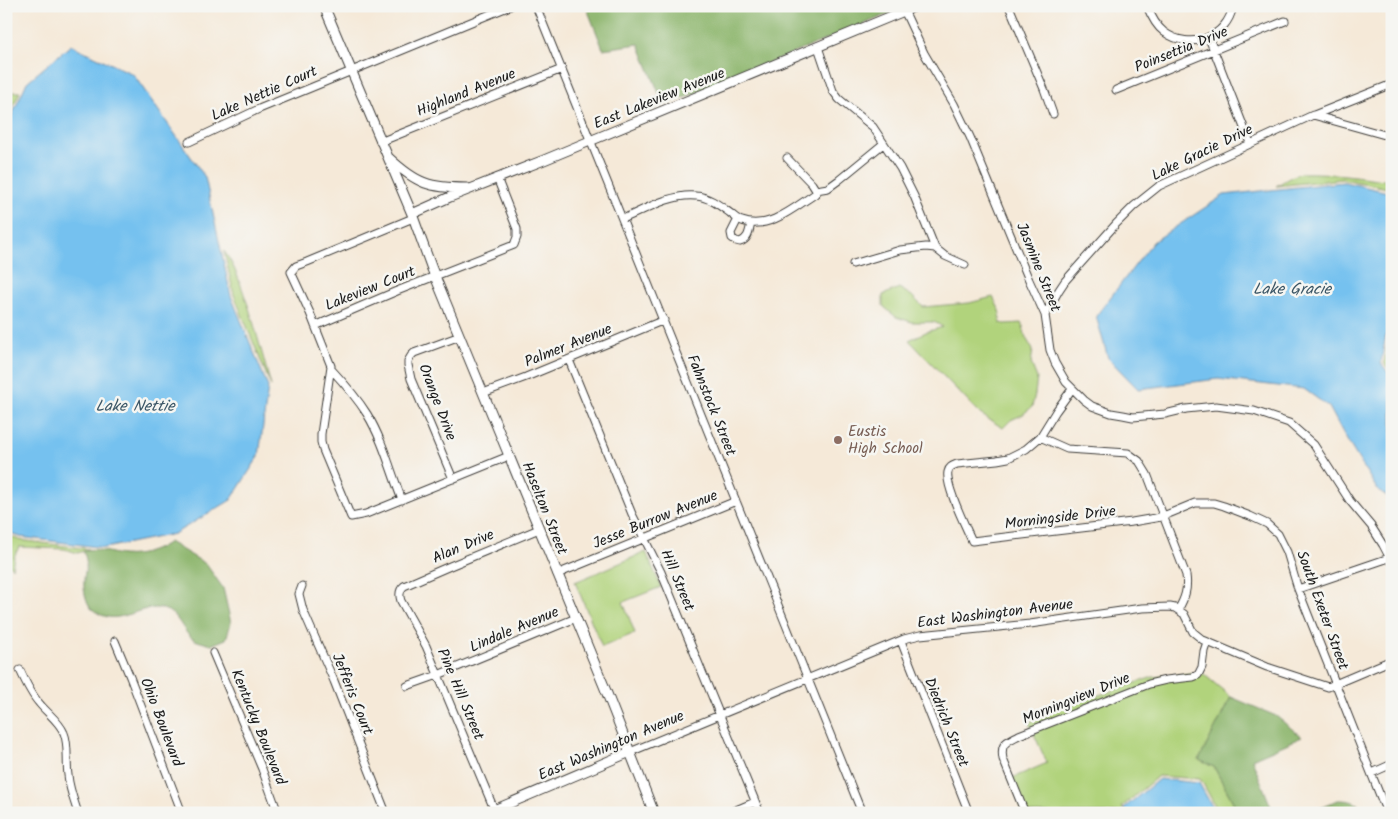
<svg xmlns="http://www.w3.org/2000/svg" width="1398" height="819" font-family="Kalam,sans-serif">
<rect width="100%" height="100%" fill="#f6f6f2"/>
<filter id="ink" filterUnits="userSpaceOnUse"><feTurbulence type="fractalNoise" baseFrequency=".02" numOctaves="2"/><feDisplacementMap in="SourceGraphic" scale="10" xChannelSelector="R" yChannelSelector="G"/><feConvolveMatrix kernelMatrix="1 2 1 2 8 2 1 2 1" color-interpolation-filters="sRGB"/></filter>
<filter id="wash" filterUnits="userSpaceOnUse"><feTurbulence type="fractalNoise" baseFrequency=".0096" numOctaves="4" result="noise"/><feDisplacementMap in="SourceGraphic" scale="20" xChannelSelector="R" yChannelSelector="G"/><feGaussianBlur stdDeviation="1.12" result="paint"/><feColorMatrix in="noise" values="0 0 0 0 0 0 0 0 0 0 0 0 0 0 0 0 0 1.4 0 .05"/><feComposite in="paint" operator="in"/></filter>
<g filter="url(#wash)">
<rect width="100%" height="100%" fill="#f5e9d8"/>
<path fill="#b1d37c" stroke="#66784c" d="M 10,92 L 20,92 L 6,121 L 6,96 Z
M 1300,173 C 1333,172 1360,177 1392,181 L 1392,189 L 1343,179 L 1276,186 L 1289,178 Z
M 224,251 C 236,267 242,289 249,308 C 257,334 264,360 271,386 L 234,295 Z
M 899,288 L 912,296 L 923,307 L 969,303 L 993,297 L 1000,311 L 1000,323 L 1005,324 L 1022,323 L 1026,338 L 1033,350 L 1031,363 L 1037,378 L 1035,394 L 1032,407 L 1022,415 L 1011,420 L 1003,428 L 980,414 L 909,340 L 926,332 L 943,327 L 934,322 L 912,322 L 896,317 L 883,306 L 883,295 Z
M 1392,320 L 1392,336 L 1388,345 L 1392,357 L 1392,373 L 1384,363 Z
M 6,534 L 19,540 L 89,549 L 78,553 L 64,549 L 19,547 L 14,557 L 12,568 L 9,564 L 6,563 Z
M 646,552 L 661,587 L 623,602 L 635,633 L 602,647 L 575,582 Z
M 1201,672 L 1231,697 L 1199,760 L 1214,767 L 1239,813 L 1219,813 L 1201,780 L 1199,779 L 1158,776 L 1123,806 L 1122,813 L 1023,813 L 1010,779 L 1047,763 L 1029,723 L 1057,709 L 1153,677 Z"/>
<path fill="#8cb56c" stroke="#546844" d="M 586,6 L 894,6 L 896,11 L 681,99 L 663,103 L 639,44 L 603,49 Z
M 169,542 L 206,564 L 223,588 L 231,623 L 226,639 L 211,645 C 206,643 198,642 193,639 C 182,632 179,613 163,609 C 140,603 119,628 96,612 C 95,611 91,609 90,607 C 86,601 83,589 84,581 C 84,568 90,566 83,551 C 96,546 110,554 123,555 C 138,557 156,551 169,542 Z
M 1231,697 L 1276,716 L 1302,737 L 1252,759 L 1271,807 L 1281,813 L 1239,813 L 1214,767 L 1199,760 Z
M 1338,800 C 1351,800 1359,802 1367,813 L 1309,813 Z"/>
<path fill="#75c1ef" stroke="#486e86" d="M 71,45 L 133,74 L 205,177 L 231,296 L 268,387 L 259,456 L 231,500 L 174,534 L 105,548 L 20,537 L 6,531 L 6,128 L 27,82 Z
M 1344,182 L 1392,193 L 1392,314 L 1389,317 L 1381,363 L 1392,378 L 1392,500 L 1377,489 L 1348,442 L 1329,407 L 1304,389 L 1218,379 L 1138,389 L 1108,358 L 1096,316 L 1153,242 L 1224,195 Z
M 1159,779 L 1199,783 L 1216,813 L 1125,813 L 1124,808 Z"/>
</g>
<g filter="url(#ink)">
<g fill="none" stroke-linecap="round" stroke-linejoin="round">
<defs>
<path id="minor" d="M 536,6 L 862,813
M 902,6 L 924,53 L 954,104 L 970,137 L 1029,280 L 1045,315 L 1050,350 L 1055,363 L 1066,382 L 1084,400 L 1092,406 L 1111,413 L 1123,415 L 1133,417 L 1165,414 L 1186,409 L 1216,406 L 1254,411 L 1289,423 L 1314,445 L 1350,501 L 1371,526 L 1383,545 L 1392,562
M 1009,6 L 1044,89 L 1053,114
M 1147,6 C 1151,16 1156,26 1164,32 C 1190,51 1227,38 1233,6
M 1209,38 L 1250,143
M 818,47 L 833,91 L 839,99 L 873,127 L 900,168 L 914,196 L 935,248
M 1116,90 L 1285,21
M 1314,115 L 1392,84
M 189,142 L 259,109 L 510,6
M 380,142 L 562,69
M 816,190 L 828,188 L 839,180 L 883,144
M 413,218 L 307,262 L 296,266 L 291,272 L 310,313 L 331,366 L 321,434 L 321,442 L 323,450 L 351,517 L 366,514 L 509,456
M 623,219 C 644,210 672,193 696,196 C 709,197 719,205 730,213 C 734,216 738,220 742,221 C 768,231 795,207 815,194 L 817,192 L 812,184 L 787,158
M 738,219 L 731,233 L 732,238 L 736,241 L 740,242 C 749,239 749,231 751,223
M 853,264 L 900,250 L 926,247 L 935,248 L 945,256 L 965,265
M 1045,315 L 1059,290 L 1065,281 L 1116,224 L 1134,206 L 1159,186 L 1313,115 L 1392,137
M 315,326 L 397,291 L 514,245 L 517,237 L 517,229 L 497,178
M 569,360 L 632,514 L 661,572 L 760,813
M 331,369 C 344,383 357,398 367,414 C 383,440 391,472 402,500
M 1072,389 L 1056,411 L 1040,437 L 1026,449 L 1008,458 L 997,460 L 957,464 C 952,466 949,467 948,472 C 945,486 966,527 972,541 L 1132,522 L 1161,517 L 1195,503 L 1214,503 L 1224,506 L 1250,516 L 1267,524 L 1278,534 L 1287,552 L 1298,589 L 1313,627 L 1387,813
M 483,393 L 526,377 L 664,320
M 1040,437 L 1067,449 L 1128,453 L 1139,461 L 1147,474 L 1186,575 C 1188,589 1185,598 1178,610
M 453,479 L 411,379 L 408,365 L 408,361 L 411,356 L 414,353 L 460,336
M 557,574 L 736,501
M 302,586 L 299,594 L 303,610 L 334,681 L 386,813
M 1298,589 L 1392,557
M 115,641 L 130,677 L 182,813
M 901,641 L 969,813
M 213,653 L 262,769 L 278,813
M 20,670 C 25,681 31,694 39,703 C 47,713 59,721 64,733 C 69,744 66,762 68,775 C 69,788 74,801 78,813
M 407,686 L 438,675 L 576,618
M 630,752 L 904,639 L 920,635 L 1030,624 L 1142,608 L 1170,607 L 1175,608 L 1184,614 L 1193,632 L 1203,640 L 1267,667 L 1328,687 L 1392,660
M 1372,773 L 1392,764
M 494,809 L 426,646 L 401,601 C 399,595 399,590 404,586 L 450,566 L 539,529
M 729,813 L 755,802
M 1025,813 L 1003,759 C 1000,743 1006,742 1019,735 L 1149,684 L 1166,680 L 1193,677 L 1198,675 L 1202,667 L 1204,651 L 1207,642"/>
<path id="tertiary" d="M 324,6 L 412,214 L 432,269 L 604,686 L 654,813
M 389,158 C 417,184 430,188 467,188
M 412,214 L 450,197 L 544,160 L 916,6
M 487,813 L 630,752"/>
</defs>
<use href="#minor" stroke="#3d3b38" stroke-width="9"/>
<use href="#tertiary" stroke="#3d3b38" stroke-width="11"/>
<use href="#minor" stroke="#fff" stroke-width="7"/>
<use href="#tertiary" stroke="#fff" stroke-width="9"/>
</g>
</g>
<circle fill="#8d6e63" stroke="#f6f6f2" stroke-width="2" cx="838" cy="440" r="5"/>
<g text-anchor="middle" stroke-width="5" stroke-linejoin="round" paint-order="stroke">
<g font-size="15" fill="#1c1c1c" stroke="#f6f6f2">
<text transform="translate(1181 49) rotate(-22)" y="5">Poinsettia Drive</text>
<text transform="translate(466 92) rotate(-22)" y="5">Highland Avenue</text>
<text transform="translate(264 93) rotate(-24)" y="5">Lake Nettie Court</text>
<text transform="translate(659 98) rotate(-22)" y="5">East Lakeview Avenue</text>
<text transform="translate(1202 152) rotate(-26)" y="5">Lake Gracie Drive</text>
<text transform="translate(1039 267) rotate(68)" y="5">Jasmine Street</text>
<text transform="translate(370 288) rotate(-22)" y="5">Lakeview Court</text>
<text transform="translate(568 345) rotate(-22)" y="5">Palmer Avenue</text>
<text transform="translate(438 402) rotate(69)" y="5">Orange Drive</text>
<text transform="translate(712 405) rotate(68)" y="5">Fahnstock Street</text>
<text transform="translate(545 508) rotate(68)" y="5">Haselton Street</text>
<text transform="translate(1060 517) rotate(-7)" y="5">Morningside Drive</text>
<text transform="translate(655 519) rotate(-22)" y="5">Jesse Burrow Avenue</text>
<text transform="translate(463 546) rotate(-23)" y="5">Alan Drive</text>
<text transform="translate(678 580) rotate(67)" y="5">Hill Street</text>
<text transform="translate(1323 610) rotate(70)" y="5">South Exeter Street</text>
<text transform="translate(995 613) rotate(-7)" y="5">East Washington Avenue</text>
<text transform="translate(514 629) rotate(-23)" y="5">Lindale Avenue</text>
<text transform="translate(353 694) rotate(68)" y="5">Jefferis Court</text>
<text transform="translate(461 694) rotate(67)" y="5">Pine Hill Street</text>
<text transform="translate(1076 698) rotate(-22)" y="5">Morningview Drive</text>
<text transform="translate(162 722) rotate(69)" y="5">Ohio Boulevard</text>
<text transform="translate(947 722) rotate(68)" y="5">Diedrich Street</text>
<text transform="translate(259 727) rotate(68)" y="5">Kentucky Boulevard</text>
<text transform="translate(611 745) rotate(-23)" y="5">East Washington Avenue</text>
</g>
<g font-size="15" fill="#785e54" stroke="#f6f6f2" text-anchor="start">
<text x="848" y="436">Eustis<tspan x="848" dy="17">High School</tspan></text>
</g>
<g font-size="16" font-style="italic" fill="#3b5666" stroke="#f6f6f2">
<text x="1292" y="294">Lake Gracie</text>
<text x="135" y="411">Lake Nettie</text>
</g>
</g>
<rect width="1398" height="819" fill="none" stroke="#f6f6f2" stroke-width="25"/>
</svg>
